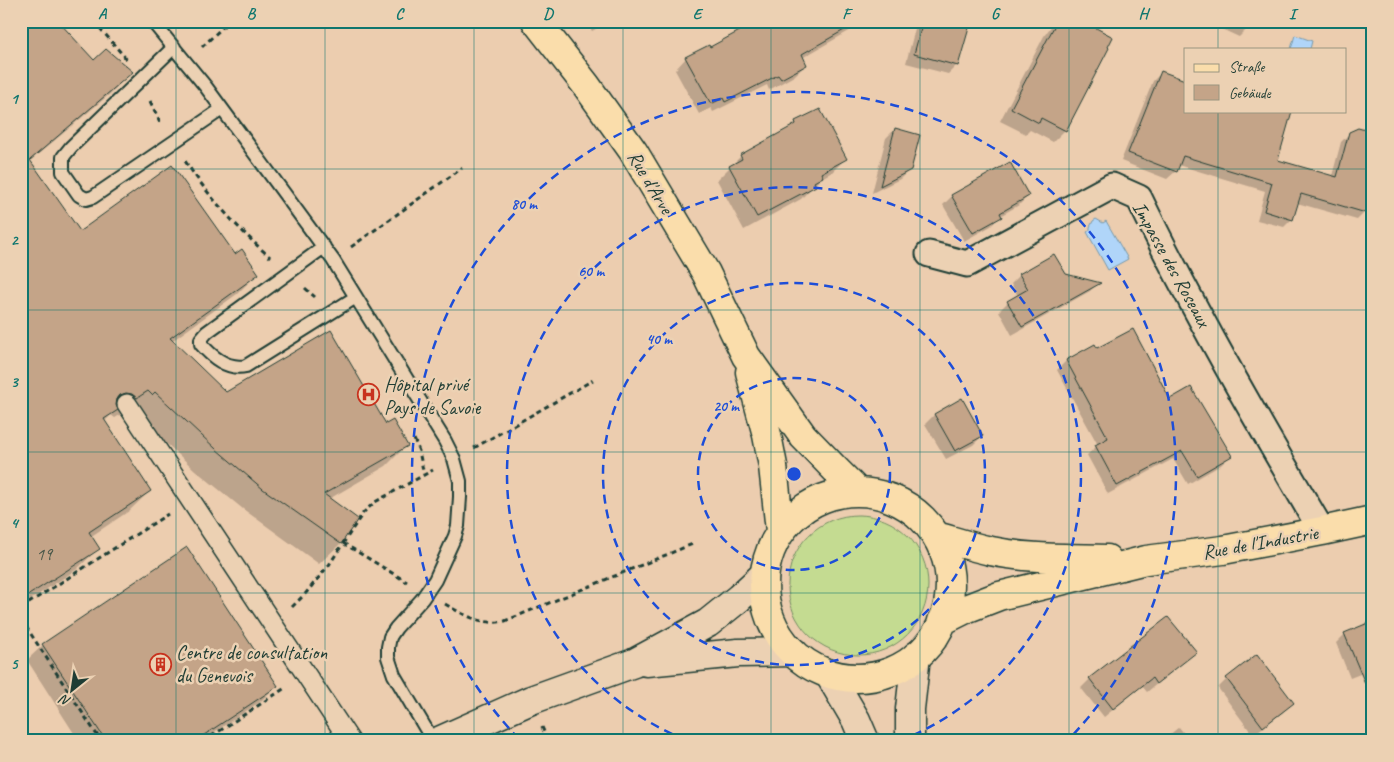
<svg xmlns="http://www.w3.org/2000/svg" width="1394" height="762" font-family="Caveat,sans-serif">
<rect width="100%" height="100%" fill="#eccdaf"/>
<filter id="ink" filterUnits="userSpaceOnUse"><feTurbulence type="fractalNoise" baseFrequency=".02" numOctaves="2"/><feDisplacementMap in="SourceGraphic" scale="10" xChannelSelector="R" yChannelSelector="G"/><feConvolveMatrix kernelMatrix="1 2 1 2 8 2 1 2 1" color-interpolation-filters="sRGB"/></filter>
<g filter="url(#ink)">
<path fill="#c4db91" stroke="#728c62" d="M788 585a70 70 0 1 1 140 0a70 70 0 1 1-140 0Z"/>
<path fill="#b0d5f9" stroke="#7698aa" d="M 1295,35 L 1312,41 L 1310,49 L 1291,49 Z
M 1096,219 L 1103,223 L 1106,221 L 1128,259 L 1108,270 L 1087,232 L 1090,230 L 1090,227 L 1093,221 Z"/>
<path fill="#0003" d="M 21,21 L 94,62 L 131,72 L 111,93 L 29,162 L 80,233 L 235,255 L 258,273 L 237,294 L 172,341 L 226,393 L 386,426 L 406,446 L 386,466 L 329,499 L 357,519 L 340,544 L 319,564 L 243,509 L 195,470 L 133,412 L 127,411 L 115,418 L 111,415 L 104,422 L 150,491 L 129,511 L 90,537 L 98,549 L 77,569 L 21,606 Z
M 586,21 L 610,21 L 592,31 Z
M 768,21 L 860,21 L 851,30 L 802,58 L 806,65 L 794,76 L 769,90 L 767,85 L 713,112 L 711,108 L 699,114 L 675,70 L 686,58 L 710,49 Z
M 917,21 L 969,21 L 957,65 L 948,74 L 906,63 Z
M 1055,21 L 1080,21 L 1065,130 L 1053,142 L 1030,130 L 1026,134 L 1000,121 L 1044,36 Z
M 1217,21 L 1250,21 L 1247,29 L 1239,37 L 1215,26 Z
M 1161,73 L 1185,82 L 1185,111 L 1277,161 L 1332,176 L 1341,142 L 1350,133 L 1365,212 L 1357,220 L 1297,203 L 1292,219 L 1284,227 L 1257,220 L 1265,191 L 1178,165 L 1176,171 L 1167,179 L 1121,161 L 1153,81 Z
M 796,122 L 845,159 L 832,172 L 820,179 L 801,199 L 744,230 L 717,180 L 741,156 L 787,131 Z
M 895,129 L 910,169 L 900,179 L 872,193 L 886,138 Z
M 952,196 L 1028,196 L 1019,205 L 1000,216 L 991,226 L 964,241 L 943,205 Z
M 1020,275 L 1065,275 L 1098,283 L 1090,291 L 1012,335 L 999,311 L 1008,302 L 1018,296 L 1011,284 Z
M 1095,346 L 1097,350 L 1169,401 L 1230,456 L 1221,465 L 1188,484 L 1173,459 L 1108,494 L 1087,455 L 1098,445 L 1057,370 L 1066,361 Z
M 961,400 L 982,436 L 973,445 L 946,459 L 925,424 L 934,415 Z
M 1372,616 L 1373,616 L 1373,669 L 1350,678 L 1336,643 L 1345,634 L 1363,625 Z
M 43,645 L 277,685 L 261,701 L 201,741 L 79,741 L 27,660 Z
M 1186,660 L 1147,692 L 1142,686 L 1104,717 L 1081,688 L 1090,679 Z
M 1227,679 L 1292,703 L 1283,712 L 1253,735 L 1218,688 Z
M 1179,727 L 1190,741 L 1162,741 Z"/>
<path fill="#c4a488" stroke="#1f3d34" d="M 21,21 L 58,21 L 94,60 L 106,49 L 133,72 L 30,160 L 80,231 L 172,165 L 235,254 L 242,249 L 259,274 L 170,338 L 226,392 L 331,330 L 386,424 L 393,420 L 408,446 L 324,494 L 358,519 L 341,544 L 263,489 L 216,449 L 155,392 L 152,395 L 148,391 L 137,398 L 132,394 L 126,393 L 120,395 L 117,399 L 116,405 L 118,410 L 104,419 L 151,491 L 89,532 L 100,549 L 21,600 Z
M 758,21 L 860,21 L 802,54 L 807,65 L 781,79 L 778,75 L 725,102 L 723,98 L 711,104 L 685,57 L 709,45 L 710,47 Z
M 923,21 L 971,21 L 958,66 L 914,54 Z
M 1057,21 L 1083,21 L 1113,37 L 1108,47 L 1109,48 L 1066,131 L 1041,118 L 1039,123 L 1011,108 Z
M 1161,71 L 1185,80 L 1185,111 L 1292,111 L 1278,160 L 1337,177 L 1349,132 L 1358,128 L 1373,132 L 1373,190 L 1366,213 L 1301,194 L 1293,220 L 1264,211 L 1272,183 L 1183,156 L 1177,172 L 1128,153 Z
M 820,109 L 847,159 L 821,173 L 823,177 L 814,182 L 816,186 L 757,217 L 729,166 L 742,159 L 740,155 L 796,124 L 795,121 Z
M 895,128 L 920,135 L 911,170 L 880,186 Z
M 1010,162 L 1029,196 L 1000,213 L 1002,217 L 973,233 L 951,195 Z
M 1054,254 L 1066,274 L 1101,283 L 1022,327 L 1007,301 L 1028,289 L 1019,274 Z
M 1133,329 L 1170,399 L 1191,387 L 1232,456 L 1197,476 L 1182,451 L 1117,486 L 1095,445 L 1108,438 L 1066,360 L 1095,344 L 1097,348 Z
M 962,398 L 983,436 L 955,451 L 934,414 Z
M 187,547 L 278,686 L 195,741 L 106,741 L 42,644 Z
M 1168,617 L 1197,652 L 1156,684 L 1152,678 L 1113,709 L 1089,678 Z
M 1373,621 L 1373,700 L 1372,700 L 1344,633 Z
M 1257,654 L 1294,703 L 1263,727 L 1226,678 Z"/>
<g fill="none" stroke-linecap="round" stroke-linejoin="round">
<defs>
<path id="service" d="M 152,21 L 206,87 L 333,260 L 445,441 L 454,459 L 460,481 L 460,497 L 458,526 L 455,536 L 435,580 L 422,599 L 396,628 L 390,637 L 388,647 L 388,657 L 394,675 L 433,741
M 174,47 L 71,147 L 63,157 L 63,172 L 79,195 L 86,199 L 93,197 L 222,109
M 324,247 L 207,332 L 201,339 L 201,344 C 212,357 228,370 246,366 L 356,297"/>
<path id="pedestrian" d="M 127,404 L 350,741"/>
<path id="minor" d="M 929,254 L 967,264 L 1112,186 L 1139,198 C 1194,312 1258,422 1322,531"/>
<path id="secondary" d="M 646,662 L 738,653 L 793,652
M 829,674 L 856,720 L 865,741
M 439,741 L 531,700 L 634,663 L 708,623 L 739,598 L 764,575
M 910,741 L 910,709 L 916,656"/>
<path id="primary" d="M 536,21 L 586,85 L 633,151 L 706,273 L 746,356 L 803,436 L 837,471 L 858,492
M 750,372 L 767,435 L 773,466 L 780,531
M764 585a93 93 0 1 1 186 0a93 93 0 1 1-186 0Z
M 936,536 C 954,541 972,547 991,551 C 1029,559 1068,558 1107,559
M 942,621 L 968,608 L 999,596 L 1146,560 L 1223,550 L 1322,531 L 1373,520"/>
</defs>
<use href="#service" stroke="#1f3d34" stroke-width="16"/>
<use href="#pedestrian" stroke="#1f3d34" stroke-width="22"/>
<use href="#minor" stroke="#1f3d34" stroke-width="29"/>
<use href="#secondary" stroke="#1f3d34" stroke-width="31"/>
<use href="#primary" stroke="#1f3d34" stroke-width="31"/>
<path stroke="#1f3d34" stroke-width="3" stroke-dasharray="5 4" stroke-linecap="butt" d="M 94,21 L 128,61
M 202,47 L 229,21
M 150,101 L 161,124
M 185,161 C 209,197 238,229 270,257
M 351,247 L 462,168
M 305,288 L 315,297
M 414,439 L 419,451 L 424,475
M 474,448 L 593,380
M 343,543 L 407,582
M 445,604 C 464,615 483,626 505,621 L 695,543
M 292,607 L 306,593 L 329,565 L 363,513 L 375,502 L 433,470
M 21,608 L 168,514
M 21,619 L 101,741
M 542,727 L 548,741
M 204,741 L 285,688"/>
<use href="#service" stroke="#ecd1b3" stroke-width="12"/>
<use href="#pedestrian" stroke="#ecd1b3" stroke-width="19"/>
<use href="#minor" stroke="#ecd1b3" stroke-width="25"/>
<use href="#secondary" stroke="#ecd1b3" stroke-width="28"/>
<use href="#primary" stroke="#faddab" stroke-width="28"/>
</g>
</g>
<path fill="none" stroke="#0f766e" stroke-width="1" stroke-opacity="0.55" d="M 176,21 L 176,741M 325,21 L 325,741M 474,21 L 474,741M 623,21 L 623,741M 771,21 L 771,741M 920,21 L 920,741M 1069,21 L 1069,741M 1218,21 L 1218,49M 1218,111 L 1218,741M 21,169 L 1373,169M 21,310 L 1373,310M 21,452 L 1373,452M 21,593 L 1373,593"/>
<g fill="none" stroke="#1d4ed8" stroke-width="2.5" stroke-dasharray="9 6">
<circle cx="794" cy="474" r="96"/>
<circle cx="794" cy="474" r="191"/>
<path d="M686 740A287 287 0 1 1 902 740"/>
<path d="M519 739A382 382 0 1 1 1069 739"/>
</g>
<defs>
<symbol id="hospital-ring" viewBox="-11 -11 22 22"><circle r="9.5" fill="#ecd1b3" stroke="#c8321e" stroke-width="1.5"/><path d="M-5-5h3v3.5h4V-5h3V5h-3V1.5h-4V5h-3Z" fill="#c8321e"/></symbol>
<symbol id="building-ring" viewBox="-11 -11 22 22"><circle r="9.5" fill="#ecd1b3" stroke="#c8321e" stroke-width="1.5"/><path d="M-4-6H4V6H1V3H-1V6H-4ZM-2.5-4.3h1.7v1.8h-1.7ZM.8-4.3h1.7v1.8H.8ZM-2.5-1h1.7V.8h-1.7ZM.8-1h1.7V.8H.8Z" fill="#c8321e"/></symbol>
</defs>
<g fill-rule="evenodd">
<use href="#hospital-ring" x="356" y="382" width="25" height="25"/>
<use href="#building-ring" x="148" y="652" width="25" height="25"/>
</g>
<g text-anchor="middle" stroke-width="5" stroke-linejoin="round" paint-order="stroke">
<g font-size="18" fill="#485749">
<text x="44" y="560">19</text>
</g>
<g font-size="20" fill="#1f3d34" stroke="#ecd1b3">
<text transform="translate(651 182) rotate(59)" y="7">Rue d'Arve</text>
<text transform="translate(1172 264) rotate(61)" y="7">Impasse des Roseaux</text>
<text transform="translate(1260 542) rotate(-10)" y="7">Rue de l'Industrie</text>
</g>
<g font-size="20" fill="#1f3d34" stroke="#ecd1b3" text-anchor="start">
<text x="384" y="391">Hôpital privé<tspan x="384" dy="23">Pays de Savoie</tspan></text>
<text x="176" y="659">Centre de consultation<tspan x="176" dy="23">du Genevois</tspan></text>
</g>
</g>
<circle cx="794" cy="474" r="8" fill="#1d4ed8" stroke="#ecd1b3" stroke-width="2.5"/>
<g font-size="15" text-anchor="middle" font-weight="bold" fill="#1d4ed8" stroke="#ecd1b3" stroke-width="5" stroke-linejoin="round" paint-order="stroke">
<text x="524" y="209">80 m</text>
<text x="591" y="276">60 m</text>
<text x="659" y="344">40 m</text>
<text x="726" y="411">20 m</text>
</g>
<rect width="1394" height="762" fill="none" stroke="#ecd1b3" stroke-width="55"/>
<rect x="1184" y="48" width="162" height="65" fill="#ecd1b3" stroke="#9a9680"/>
<rect x="1194" y="64" width="25" height="8" fill="#faddab" stroke="#9a9680"/>
<text x="1229" y="72" font-size="15" fill="#1f3d34">Straße</text>
<rect x="1194" y="85" width="25" height="15" fill="#c4a488" stroke="#9a9680"/>
<text x="1229" y="98" font-size="15" fill="#1f3d34">Gebäude</text>
<g transform="translate(72 690) rotate(210)" stroke="#ecd1b3" stroke-width="4" paint-order="stroke">
<path d="M0-4L9 19L0 12L-9 19Z" fill="#1f3d34"/>
<text y="-8" font-size="14" font-weight="bold" text-anchor="middle" fill="#1f3d34">N</text>
</g>
<rect x="28" y="28" width="1338" height="706" fill="none" stroke="#0f766e" stroke-width="2"/>
<g font-size="16" text-anchor="middle" font-weight="bold" fill="#0f766e">
<text x="102" y="19">A</text>
<text x="251" y="19">B</text>
<text x="399" y="19">C</text>
<text x="548" y="19">D</text>
<text x="697" y="19">E</text>
<text x="846" y="19">F</text>
<text x="995" y="19">G</text>
<text x="1143" y="19">H</text>
<text x="1292" y="19">I</text>
<text x="14" y="104">1</text>
<text x="14" y="245">2</text>
<text x="14" y="387">3</text>
<text x="14" y="528">4</text>
<text x="14" y="669">5</text>
</g>
</svg>
